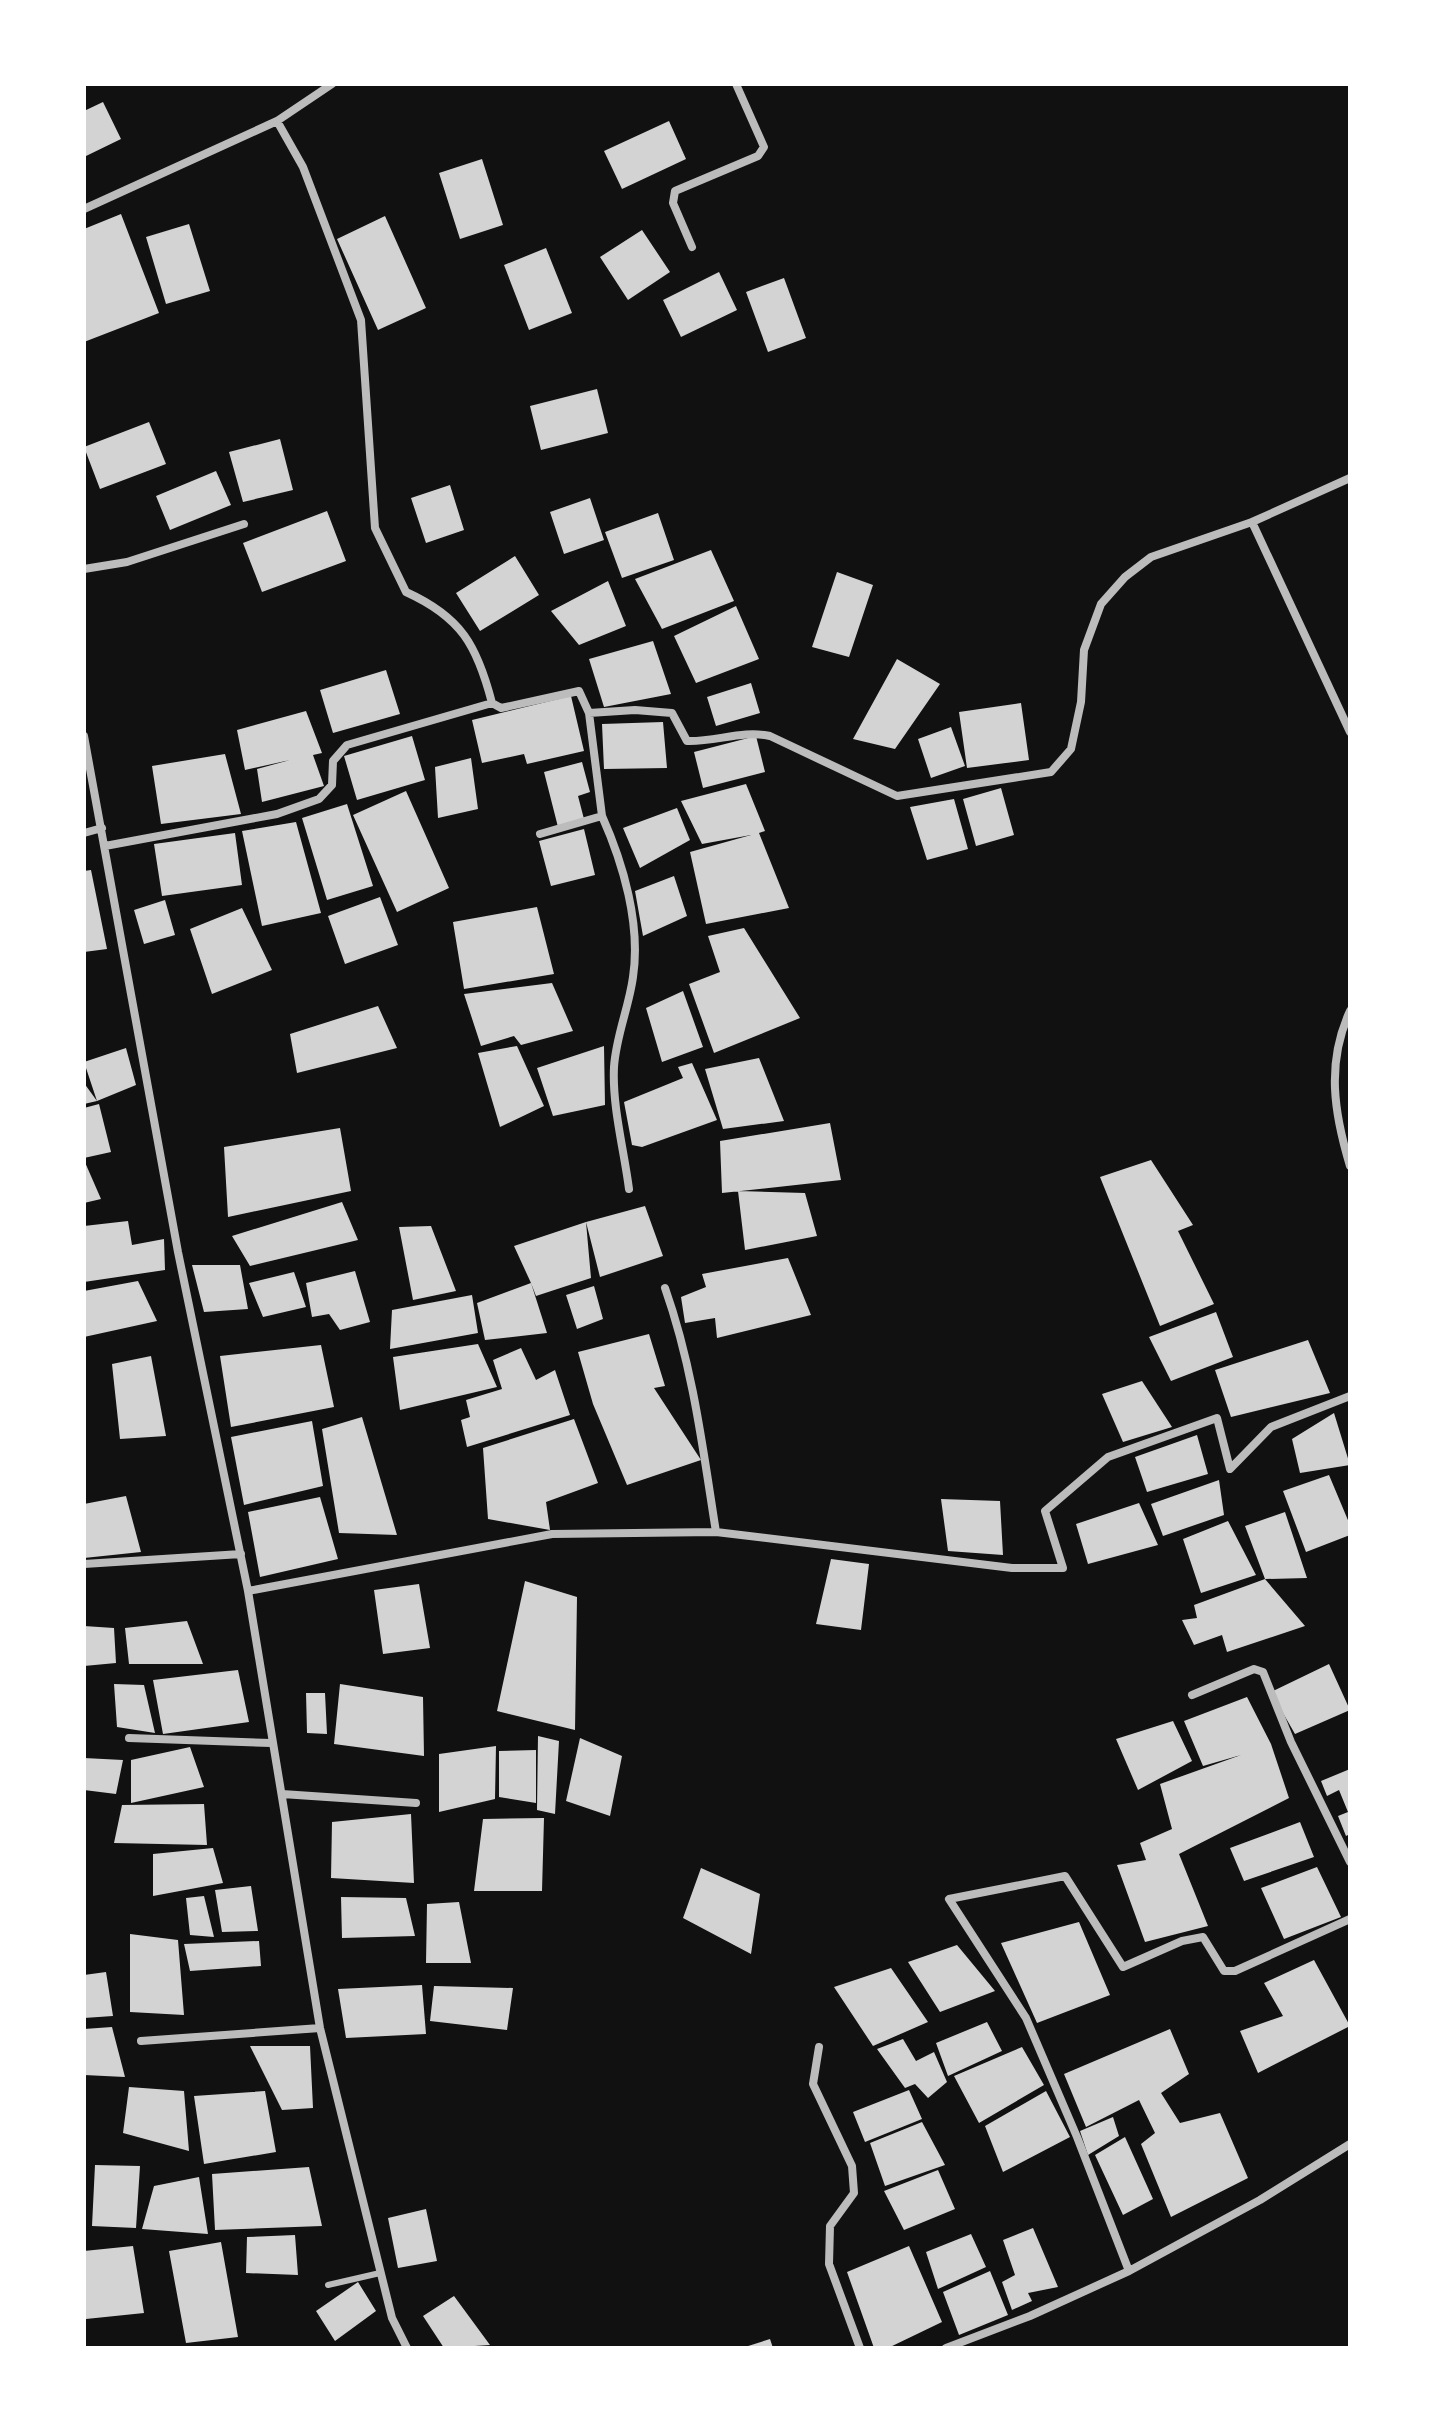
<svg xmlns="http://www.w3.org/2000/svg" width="1434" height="2432" font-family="'Noto Sans',sans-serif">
<rect width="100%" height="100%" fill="#111"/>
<path fill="#d3d3d3" d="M 103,102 L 121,139 L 84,157 L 84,111 Z
M 669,121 L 686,159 L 622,189 L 604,151 Z
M 482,159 L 503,225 L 460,239 L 439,173 Z
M 121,214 L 159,313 L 84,342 L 84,229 Z
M 385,216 L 426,308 L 378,330 L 337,239 Z
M 189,224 L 210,291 L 166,304 L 146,237 Z
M 642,230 L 670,272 L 628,300 L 600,257 Z
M 546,248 L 572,313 L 529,330 L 504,265 Z
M 719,272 L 737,310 L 681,337 L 663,300 Z
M 784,278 L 806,338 L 768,352 L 746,292 Z
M 597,389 L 608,433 L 541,450 L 530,406 Z
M 149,422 L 166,464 L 100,489 L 84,447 Z
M 280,439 L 293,490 L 243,502 L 229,452 Z
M 216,471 L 231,505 L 170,530 L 156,496 Z
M 450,485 L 464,530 L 426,543 L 411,498 Z
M 590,498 L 604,540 L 564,554 L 550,512 Z
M 327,511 L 346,561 L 262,592 L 243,543 Z
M 658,513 L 674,560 L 622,578 L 605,532 Z
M 711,550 L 734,601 L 662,629 L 635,579 Z
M 515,556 L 539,595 L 480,631 L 456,593 Z
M 837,572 L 873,585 L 849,657 L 812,647 Z
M 608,581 L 626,626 L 579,645 L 551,611 Z
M 736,606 L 759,659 L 696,683 L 674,636 Z
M 653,641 L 671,694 L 604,707 L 589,659 Z
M 897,659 L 940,684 L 895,749 L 853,739 Z
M 386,670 L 400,714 L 333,733 L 320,690 Z
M 751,683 L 760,713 L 716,726 L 707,697 Z
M 571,696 L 584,751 L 527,764 L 524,754 L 482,763 L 472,720 Z
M 1021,703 L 1029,760 L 967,768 L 959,712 Z
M 306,711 L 322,753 L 313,755 L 324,786 L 262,802 L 257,769 L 290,760 L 245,770 L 237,730 Z
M 663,722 L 667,768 L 604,769 L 602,724 Z
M 951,727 L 965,766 L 931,778 L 918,739 Z
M 412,736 L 425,780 L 357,800 L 344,756 Z
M 756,736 L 765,772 L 703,788 L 694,752 Z
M 225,754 L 241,814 L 161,824 L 152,766 Z
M 471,758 L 478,809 L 438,818 L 435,767 Z
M 582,762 L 590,792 L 578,796 L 584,819 L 558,827 L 544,772 Z
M 746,784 L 765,831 L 759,833 L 789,908 L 706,924 L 690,852 L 751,835 L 702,844 L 681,801 Z
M 1001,788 L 1014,835 L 976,846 L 963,799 Z
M 406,791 L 449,888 L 397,912 L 353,815 Z
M 954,799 L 968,849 L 927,860 L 910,807 Z
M 347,804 L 373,886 L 327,900 L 302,818 Z
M 677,808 L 690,840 L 640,868 L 623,828 Z
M 296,822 L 321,913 L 262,926 L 242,831 Z
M 584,829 L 595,875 L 551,886 L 539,841 Z
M 235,833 L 242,885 L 162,896 L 154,844 Z
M 91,870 L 107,949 L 84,952 L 84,871 Z
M 674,876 L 687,916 L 643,936 L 635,891 Z
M 380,897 L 398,945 L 345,964 L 328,916 Z
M 165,900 L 175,935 L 144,944 L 134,910 Z
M 537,907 L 554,974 L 464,989 L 453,922 Z
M 242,908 L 272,970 L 212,994 L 190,929 Z
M 744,928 L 800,1018 L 714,1053 L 689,984 L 720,972 L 708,936 Z
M 552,983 L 573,1031 L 521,1045 L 514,1036 L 481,1046 L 464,994 Z
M 683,991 L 703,1047 L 662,1062 L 646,1008 Z
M 378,1006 L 397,1048 L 297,1073 L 290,1034 Z
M 517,1046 L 544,1106 L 500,1127 L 478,1053 Z
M 604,1046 L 605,1105 L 553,1116 L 537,1068 Z
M 126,1048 L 136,1085 L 97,1101 L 84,1104 L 84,1083 L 97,1101 L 84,1062 Z
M 759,1058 L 784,1121 L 723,1129 L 705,1069 Z
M 692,1063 L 717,1120 L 642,1147 L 632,1145 L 624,1102 L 683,1078 L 678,1067 Z
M 99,1104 L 111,1152 L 84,1158 L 84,1108 Z
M 830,1123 L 841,1180 L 722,1193 L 720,1141 Z
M 340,1128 L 351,1191 L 228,1217 L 224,1147 Z
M 84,1160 L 101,1199 L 84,1203 Z
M 1151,1160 L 1193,1225 L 1178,1231 L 1214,1304 L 1160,1326 L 1100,1177 Z
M 738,1191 L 805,1193 L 817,1236 L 745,1250 Z
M 342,1202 L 358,1240 L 250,1266 L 232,1236 Z
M 645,1206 L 663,1256 L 600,1277 L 586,1222 Z
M 128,1221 L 132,1245 L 164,1239 L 165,1270 L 84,1282 L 84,1226 Z
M 586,1222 L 591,1278 L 536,1296 L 531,1283 L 547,1333 L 485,1340 L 477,1303 L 531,1283 L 514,1246 Z
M 431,1226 L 456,1291 L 413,1300 L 399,1227 Z
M 788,1258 L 811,1315 L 717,1338 L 715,1318 L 685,1323 L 681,1297 L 706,1287 L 702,1274 Z
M 192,1265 L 240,1265 L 248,1309 L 204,1312 Z
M 355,1271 L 370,1322 L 340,1330 L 329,1314 L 312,1317 L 306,1283 Z
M 294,1272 L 306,1307 L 263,1317 L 249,1283 Z
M 138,1281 L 157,1321 L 84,1337 L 84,1291 Z
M 594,1286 L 603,1319 L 577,1329 L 566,1295 Z
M 472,1295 L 478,1333 L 390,1349 L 392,1310 Z
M 1216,1312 L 1233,1357 L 1171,1381 L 1149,1337 Z
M 649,1334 L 665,1386 L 654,1388 L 701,1460 L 627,1485 L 593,1404 L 578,1352 Z
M 1308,1340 L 1330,1393 L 1231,1417 L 1215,1370 Z
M 478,1344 L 497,1387 L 400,1410 L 393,1357 Z
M 321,1345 L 334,1407 L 231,1427 L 220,1356 Z
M 521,1348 L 536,1380 L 555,1370 L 570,1415 L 467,1447 L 461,1420 L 470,1417 L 466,1400 L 502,1389 L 493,1360 Z
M 151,1356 L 166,1436 L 120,1439 L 112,1364 Z
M 1142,1381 L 1172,1427 L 1123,1442 L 1102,1394 Z
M 1334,1413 L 1350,1465 L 1300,1473 L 1292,1439 Z
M 362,1417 L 397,1535 L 339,1533 L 322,1429 Z
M 574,1419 L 598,1483 L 546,1502 L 550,1530 L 488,1519 L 483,1448 Z
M 312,1421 L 323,1486 L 244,1505 L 231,1437 Z
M 1197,1435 L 1208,1474 L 1147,1492 L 1135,1457 Z
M 1329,1475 L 1350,1525 L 1350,1535 L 1306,1552 L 1283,1491 Z
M 1219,1480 L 1224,1515 L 1163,1536 L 1151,1504 Z
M 126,1496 L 141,1552 L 84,1558 L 84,1504 Z
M 320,1497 L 338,1559 L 260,1577 L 248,1512 Z
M 941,1499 L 1000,1501 L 1003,1555 L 948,1551 Z
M 1139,1503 L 1158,1545 L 1088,1564 L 1076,1524 Z
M 1285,1512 L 1307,1578 L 1265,1579 L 1245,1526 Z
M 1228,1521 L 1256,1575 L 1201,1593 L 1183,1539 Z
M 831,1559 L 869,1564 L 861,1630 L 816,1624 Z
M 1265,1579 L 1305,1626 L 1227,1652 L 1222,1635 L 1194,1645 L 1182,1620 L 1197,1618 L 1194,1605 Z
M 525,1581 L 577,1597 L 575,1730 L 497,1711 Z
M 419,1584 L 430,1648 L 383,1654 L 374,1590 Z
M 187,1621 L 203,1664 L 129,1664 L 125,1628 Z
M 84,1626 L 114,1628 L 116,1663 L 84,1666 Z
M 1329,1664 L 1350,1710 L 1295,1734 L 1271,1692 Z
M 238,1670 L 249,1722 L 163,1734 L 153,1680 Z
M 114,1684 L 144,1685 L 155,1733 L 117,1727 Z
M 340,1684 L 423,1697 L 424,1756 L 334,1744 Z
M 306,1693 L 325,1693 L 327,1734 L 307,1733 Z
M 1247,1697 L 1271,1744 L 1289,1798 L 1179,1854 L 1208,1926 L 1145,1942 L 1117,1865 L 1146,1860 L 1140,1843 L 1172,1829 L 1160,1784 L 1241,1755 L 1203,1766 L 1184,1721 Z
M 1173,1721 L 1192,1761 L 1138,1790 L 1116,1739 Z
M 538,1736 L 559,1741 L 555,1814 L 537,1810 Z
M 580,1738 L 622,1756 L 610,1816 L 566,1801 Z
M 496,1746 L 495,1799 L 439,1812 L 439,1754 Z
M 190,1747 L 204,1787 L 131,1803 L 131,1760 Z
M 536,1750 L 536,1803 L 499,1797 L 499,1751 Z
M 84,1758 L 123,1760 L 116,1794 L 84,1790 Z
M 1350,1769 L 1350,1834 L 1346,1836 L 1338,1816 L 1348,1812 L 1339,1790 L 1327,1796 L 1321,1781 Z
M 204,1804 L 207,1845 L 114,1843 L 122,1805 Z
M 411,1814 L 414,1883 L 331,1878 L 332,1822 Z
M 544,1818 L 542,1891 L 474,1891 L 483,1819 Z
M 1300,1822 L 1314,1857 L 1244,1881 L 1230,1848 Z
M 213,1848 L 223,1883 L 153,1896 L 153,1854 Z
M 1317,1867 L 1341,1917 L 1284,1939 L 1261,1888 Z
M 701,1868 L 760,1894 L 751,1954 L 683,1918 Z
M 251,1886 L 258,1931 L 222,1932 L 215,1890 Z
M 204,1896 L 214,1937 L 190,1935 L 186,1898 Z
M 341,1897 L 406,1898 L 415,1936 L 342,1938 Z
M 459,1902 L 471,1963 L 426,1963 L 427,1904 Z
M 1079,1922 L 1110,1995 L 1037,2023 L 1001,1943 Z
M 130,1934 L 178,1940 L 184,2015 L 130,2012 Z
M 259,1941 L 261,1966 L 190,1971 L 184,1944 Z
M 957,1945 L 995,1991 L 940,2012 L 908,1962 Z
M 1314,1960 L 1350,2026 L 1258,2073 L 1240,2031 L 1283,2016 L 1264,1983 Z
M 891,1968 L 928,2022 L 873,2046 L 834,1987 Z
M 106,1972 L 113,2016 L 84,2018 L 84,1975 Z
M 422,1985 L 426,2034 L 346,2038 L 338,1989 Z
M 434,1986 L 513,1988 L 507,2030 L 430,2021 Z
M 987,2022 L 1002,2051 L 948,2076 L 936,2043 Z
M 112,2027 L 125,2077 L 84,2075 L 84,2029 Z
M 1170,2029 L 1189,2074 L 1161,2093 L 1180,2123 L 1220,2113 L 1248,2178 L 1171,2217 L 1141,2144 L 1155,2133 L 1139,2100 L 1086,2127 L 1064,2074 Z
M 903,2039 L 916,2061 L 934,2052 L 947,2082 L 928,2098 L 915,2084 L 905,2088 L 877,2049 Z
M 250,2046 L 310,2046 L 313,2108 L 282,2110 Z
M 1022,2047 L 1044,2085 L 979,2123 L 954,2076 Z
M 129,2087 L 184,2091 L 189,2151 L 123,2133 Z
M 909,2090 L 922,2119 L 865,2142 L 853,2112 Z
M 265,2091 L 276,2152 L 204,2164 L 194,2096 Z
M 1046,2091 L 1070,2137 L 1003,2172 L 985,2126 Z
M 1113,2117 L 1119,2136 L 1088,2155 L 1080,2131 Z
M 922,2122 L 945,2165 L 885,2186 L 870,2143 Z
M 1125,2137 L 1153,2199 L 1123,2215 L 1095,2155 Z
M 95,2165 L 140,2166 L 136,2228 L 92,2226 Z
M 309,2167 L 322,2226 L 215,2230 L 212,2174 Z
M 938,2170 L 955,2209 L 904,2230 L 884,2191 Z
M 199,2177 L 208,2234 L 142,2229 L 154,2186 Z
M 426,2209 L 437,2261 L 398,2268 L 388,2218 Z
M 1033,2228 L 1058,2287 L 1028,2293 L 1032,2301 L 1012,2310 L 1002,2282 L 1015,2275 L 1003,2240 Z
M 971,2234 L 986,2267 L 938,2289 L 926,2252 Z
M 295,2235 L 298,2275 L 246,2273 L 247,2237 Z
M 221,2242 L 238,2337 L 186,2343 L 169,2251 Z
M 133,2246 L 144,2313 L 86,2319 L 84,2251 Z
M 909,2246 L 942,2322 L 888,2348 L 874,2348 L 847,2272 Z
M 990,2271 L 1008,2315 L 959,2335 L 943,2292 Z
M 358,2282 L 376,2311 L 335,2341 L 316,2311 Z
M 454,2296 L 490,2345 L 444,2348 L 423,2316 Z
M 770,2339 L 773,2348 L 745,2348 L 745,2347 Z"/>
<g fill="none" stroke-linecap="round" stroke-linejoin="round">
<path stroke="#bcbcbc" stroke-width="6" d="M 328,2285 L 380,2273"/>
<path stroke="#bcbcbc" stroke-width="8" d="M 277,121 L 303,167 L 361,320 L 375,528 L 406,592 C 461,617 477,645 492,703 L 501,708 L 579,691 L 589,713 L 635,710 L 672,713 L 687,741 C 716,742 742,730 770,736 L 897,796 L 1051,772 L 1071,749 L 1081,702 L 1084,650 L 1101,604 L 1125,577 L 1151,557 L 1252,522
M 84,209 L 277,121 L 332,84
M 692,247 L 673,203 L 675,191 L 758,156 L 764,147 L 736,84
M 1350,478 L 1252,522 L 1350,732
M 84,569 L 127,562 L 244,524
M 84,736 L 178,1252 L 248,1591 L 320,2028 L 392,2318 L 407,2348
M 602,816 C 623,863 641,924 633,977 C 629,1007 616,1036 614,1067 C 612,1106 624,1150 629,1189
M 84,833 L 102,828
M 540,834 L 602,816 L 589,713
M 105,846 L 277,814 L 319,799 L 332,785 L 333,761 L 347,745 L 492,703
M 1350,1011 C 1326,1063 1334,1113 1350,1166
M 665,1288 C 693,1367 703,1450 716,1532
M 84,1564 L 241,1554
M 248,1591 L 552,1534 L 716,1532 L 1012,1568 L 1063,1568 L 1045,1511 L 1108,1457 L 1217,1418 L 1230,1469 L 1271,1427 L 1350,1396
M 1192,1695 L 1254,1669 L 1263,1672 L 1291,1742 L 1350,1862
M 129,1738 L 271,1743
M 282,1794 L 416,1803
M 141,2041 L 320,2028
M 819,2047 L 813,2084 L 852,2166 L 854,2193 L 830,2226 L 829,2264 L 860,2348
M 1129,2271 L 1260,2200 L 1350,2144
M 946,2348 L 1030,2316 L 1129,2271 L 1077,2137 L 1026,2018 L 949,1899 L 1065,1876 L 1123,1967 L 1182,1941 L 1203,1937 L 1224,1971 L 1235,1971 L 1350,1919"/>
</g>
<rect width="1434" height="2432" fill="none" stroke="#ffffff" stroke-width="172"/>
</svg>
